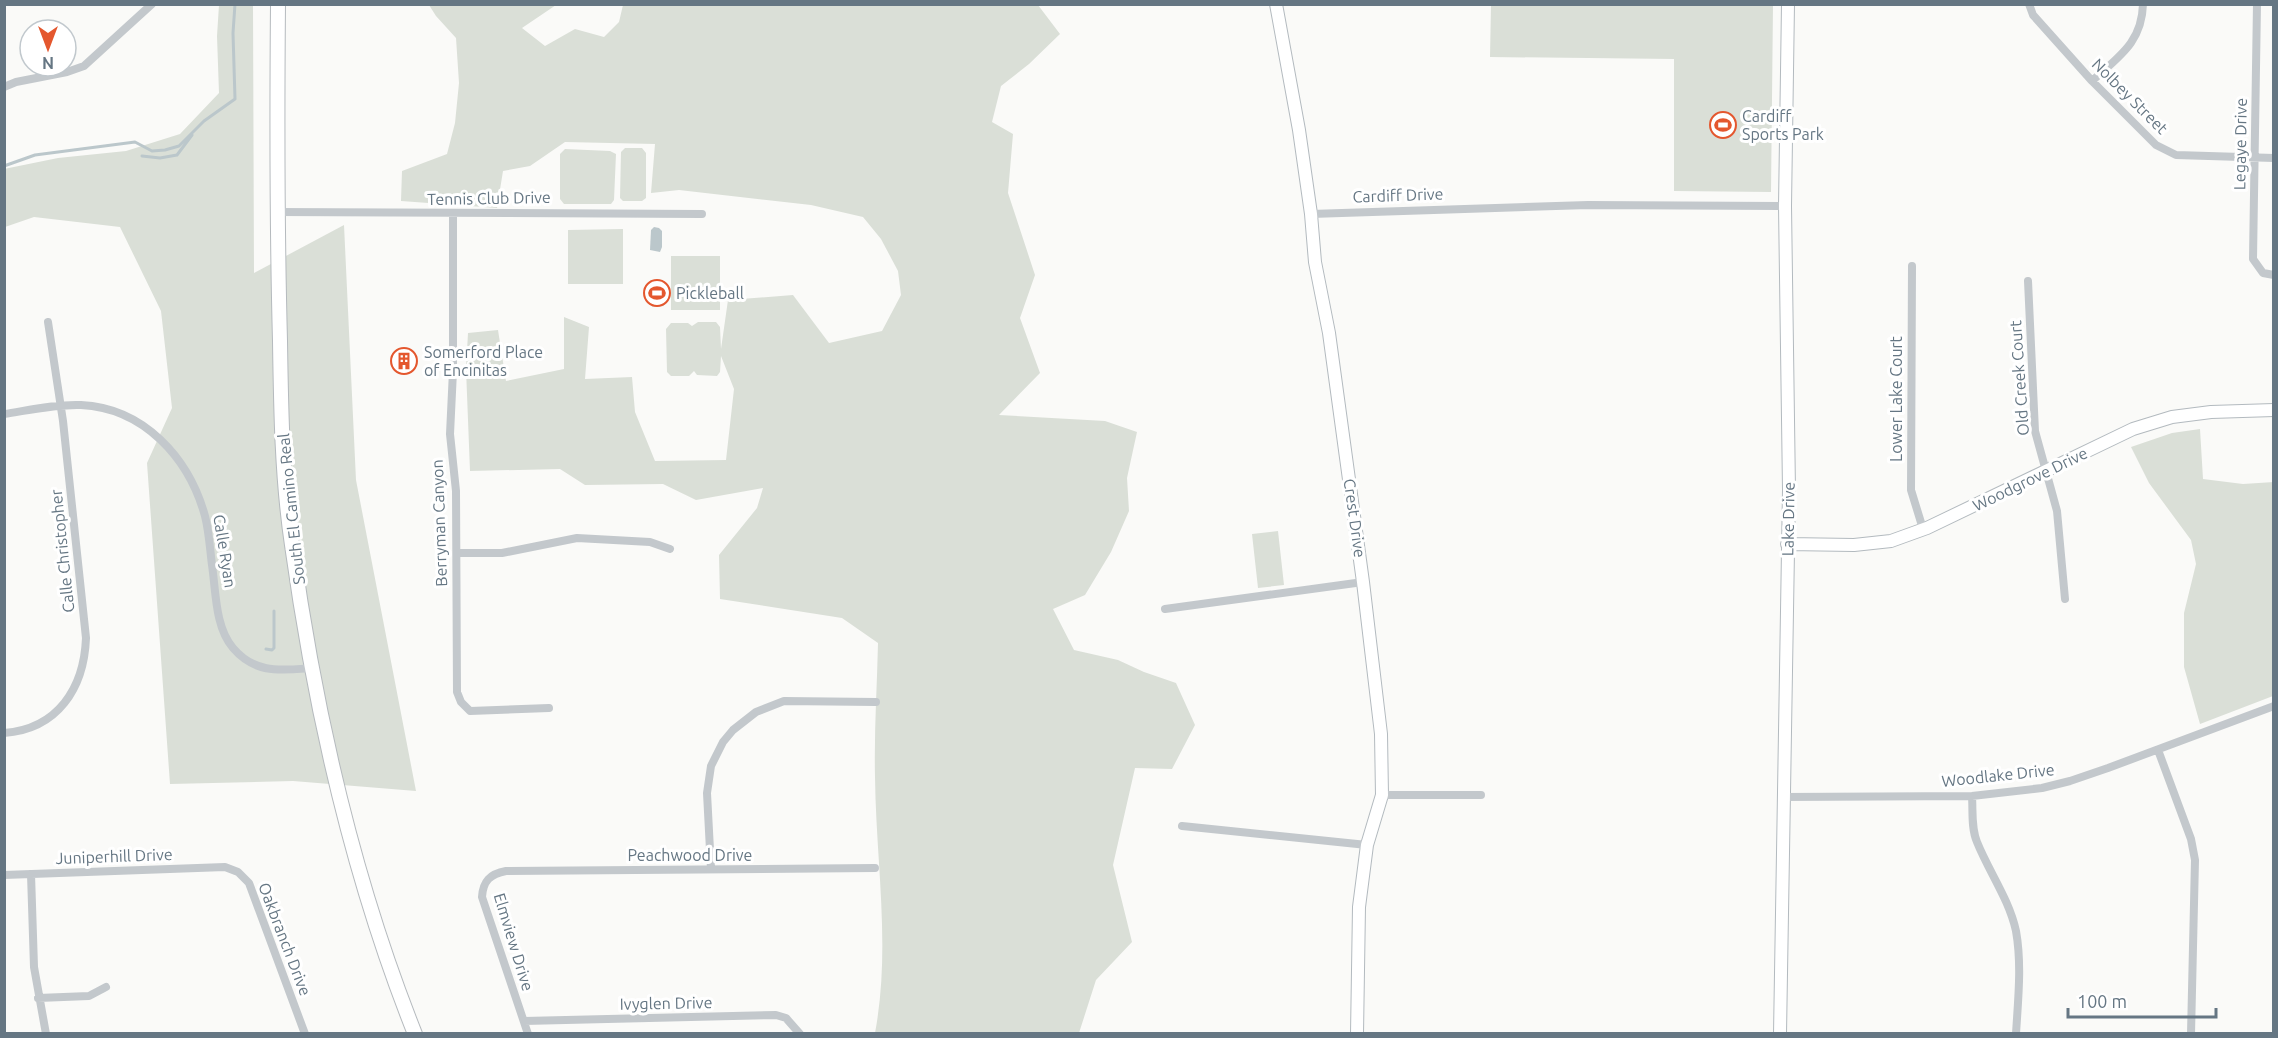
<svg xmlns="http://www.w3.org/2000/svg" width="2278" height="1038" font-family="Ubuntu,sans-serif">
<rect width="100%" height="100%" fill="#fafaf8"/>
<path fill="#dadfd7" d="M 219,5 L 253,5 L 254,273 L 344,225 L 356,480 L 416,791 L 293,781 L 170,784 L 147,463 L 172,408 L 161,311 L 120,227 L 34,217 L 5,227 L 4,169 L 58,158 L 126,151 L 180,134 L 219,93 L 217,36 Z
M 429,5 L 556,5 L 522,28 L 545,46 L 575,29 L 604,37 L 619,22 L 623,5 L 1038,5 L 1060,34 L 1029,64 L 1001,86 L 992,122 L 1013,134 L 1008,193 L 1035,275 L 1020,318 L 1040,373 L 999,415 L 1105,421 L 1137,432 L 1127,478 L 1129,511 L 1111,552 L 1085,595 L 1053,609 L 1074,650 L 1118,660 L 1144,672 L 1176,683 L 1195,725 L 1172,769 L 1135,768 L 1113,865 L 1132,942 L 1096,980 L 1079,1033 L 875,1033 C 891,948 876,863 875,777 C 874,732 877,688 878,643 L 842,618 L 720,599 L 719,555 L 757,508 L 763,488 L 696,500 L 663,484 L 585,485 L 560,469 L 470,471 L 466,369 L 468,333 L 498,330 L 506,381 L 564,369 L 564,317 L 589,327 L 585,379 L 632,377 L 635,412 L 655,461 L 726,460 L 734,389 L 721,356 L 720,372 L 717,376 L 697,375 L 694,371 L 689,376 L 671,376 L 667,372 L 666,329 L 671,323 L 688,323 L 692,326 L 698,322 L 716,322 L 720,327 L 721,349 L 728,300 L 793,295 L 829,343 L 882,331 L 901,295 L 898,271 L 881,239 L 863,217 L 811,205 L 679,190 L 651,193 L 655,144 L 565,142 L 530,166 L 503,171 L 497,208 L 401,201 L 402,171 L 447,154 L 455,123 L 459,83 L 456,38 L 436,16 Z
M 1491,5 L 1773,5 L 1771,192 L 1674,191 L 1674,59 L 1490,57 Z
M 625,148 L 642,148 L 646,153 L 646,198 L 642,201 L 623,201 L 620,198 L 621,152 Z
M 565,149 L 610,151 L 616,154 L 614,200 L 611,204 L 564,204 L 560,199 L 560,154 Z
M 623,229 L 623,284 L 568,284 L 568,230 Z
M 671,256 L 720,256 L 720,310 L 671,310 Z
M 650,280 L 663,280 L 664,306 L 652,307 Z
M 2200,429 L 2203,479 L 2243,484 L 2274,482 L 2273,696 L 2200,724 L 2184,667 L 2184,613 L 2196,564 L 2191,540 L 2149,483 L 2131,447 L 2172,433 Z
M 1278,531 L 1284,585 L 1258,588 L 1252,534 Z"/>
<path fill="#bbc7cb" d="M 654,227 L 659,228 L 662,231 L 662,247 L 660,252 L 650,250 L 651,230 Z"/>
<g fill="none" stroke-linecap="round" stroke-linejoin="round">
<path stroke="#bbc7cb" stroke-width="3" d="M 142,156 L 160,158 L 177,155 L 192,135
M 4,166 L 35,155 L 135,142 L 152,151 L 165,150 L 179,146 L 204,121 L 235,99 L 233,33 L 235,4
M 266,649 L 272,650 L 274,648 L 274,611"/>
<defs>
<path id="secondary" d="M 1276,4 L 1299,130 L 1311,214 L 1315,262 L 1329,333 L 1363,582 L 1381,734 L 1382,795 L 1367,845 L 1359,907 L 1357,1034
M 1787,544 L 1854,545 L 1891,541 L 1927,528 L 2133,429 L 2172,417 L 2211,412 L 2274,410
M 1780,1034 L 1789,490 L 1785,206 L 1788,4"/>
<path id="primary" d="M 278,4 C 277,117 277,229 280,341 C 281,409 282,478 292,545 C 315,711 353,879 415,1034"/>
</defs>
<use href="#secondary" stroke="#b3babf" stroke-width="14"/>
<use href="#primary" stroke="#b5babe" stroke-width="16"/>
<path stroke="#c3c8cc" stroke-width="8" d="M 2029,4 L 2033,15 L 2092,81 L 2156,145 L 2176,155 L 2274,158
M 2257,4 L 2253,259 L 2263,273 L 2274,275
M 2092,81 C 2118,57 2142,43 2143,4
M 4,87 L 16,82 L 67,72 L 84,66 L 152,4
M 276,212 L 702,214
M 453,213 L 453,371 L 450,434 L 456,491 L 457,692 L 461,702 L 470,711 L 549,708
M 1311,214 L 1588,205 L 1785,206
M 1912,266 L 1911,490 L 1923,529
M 2028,281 L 2035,431 L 2057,511 L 2065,599
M 4,414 C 30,410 56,404 81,405 C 144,408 189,458 205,516 C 209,532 210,549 212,565 C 216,592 215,627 233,648 C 256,675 282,670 313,668
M 457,553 L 502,553 L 577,538 L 650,542 L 670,549
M 1165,609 L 1363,582
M 4,733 C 58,729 84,688 86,638 L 63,421 L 48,322
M 2158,750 L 2191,839 L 2195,860 L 2191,1034
M 1382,795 L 1481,795
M 1972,796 C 1973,811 1971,828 1977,842 C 1989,872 2009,899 2016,931 C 2022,965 2018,1000 2016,1034
M 1784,797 L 1972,796 L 2042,788 L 2070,781 L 2108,768 L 2274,706
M 1182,826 L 1367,845
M 711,869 L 707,793 L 711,766 L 723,742 L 733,730 L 756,712 L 784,701 L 876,702
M 31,874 L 34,967 L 46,1034
M 4,875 L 225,867 L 238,872 L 249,883 L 305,1034
M 38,998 L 89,996 L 106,987
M 524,1021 L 776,1015 L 786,1018 L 800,1034
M 528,1034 L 482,897 C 483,881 490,874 506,871 L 875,868"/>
<use href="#secondary" stroke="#fff" stroke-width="12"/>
<use href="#primary" stroke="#fff" stroke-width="14"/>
</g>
<defs>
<symbol id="stadium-ring" viewBox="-11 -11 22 22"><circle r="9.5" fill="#fff" stroke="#e4572e" stroke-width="1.5"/><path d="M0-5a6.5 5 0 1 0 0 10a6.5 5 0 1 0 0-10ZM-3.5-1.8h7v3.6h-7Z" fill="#e4572e"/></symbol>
<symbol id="building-ring" viewBox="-11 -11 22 22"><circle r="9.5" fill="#fff" stroke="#e4572e" stroke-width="1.5"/><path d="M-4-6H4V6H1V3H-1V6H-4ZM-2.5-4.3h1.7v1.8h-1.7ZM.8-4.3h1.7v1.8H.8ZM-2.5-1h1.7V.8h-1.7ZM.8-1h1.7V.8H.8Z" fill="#e4572e"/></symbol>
</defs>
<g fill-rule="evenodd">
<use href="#stadium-ring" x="1708" y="110" width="30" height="30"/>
<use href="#stadium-ring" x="642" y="278" width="30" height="30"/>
<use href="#building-ring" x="389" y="346" width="30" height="30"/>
</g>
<g text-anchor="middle" stroke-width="6" stroke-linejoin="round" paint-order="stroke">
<g font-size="16" fill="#657683" stroke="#fff">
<text transform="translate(2130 96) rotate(45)" y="6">Nolbey Street</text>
<text transform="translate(2240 144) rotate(-89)" y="6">Legaye Drive</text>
<text transform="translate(1398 195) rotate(-2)" y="6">Cardiff Drive</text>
<text transform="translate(489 198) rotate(-1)" y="6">Tennis Club Drive</text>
<text transform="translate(2019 378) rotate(-94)" y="6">Old Creek Court</text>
<text transform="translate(1896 399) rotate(-90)" y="6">Lower Lake Court</text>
<text transform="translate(2030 479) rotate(-26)" y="6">Woodgrove Drive</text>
<text transform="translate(291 509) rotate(-96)" y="6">South El Camino Real</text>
<text transform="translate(1355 518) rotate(82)" y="6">Crest Drive</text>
<text transform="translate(1788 519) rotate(-89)" y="6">Lake Drive</text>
<text transform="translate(439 523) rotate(-92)" y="6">Berryman Canyon</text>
<text transform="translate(62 551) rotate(-96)" y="6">Calle Christopher</text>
<text transform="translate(225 551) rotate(81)" y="6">Calle Ryan</text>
<text transform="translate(1998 775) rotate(-6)" y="6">Woodlake Drive</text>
<text x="690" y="861">Peachwood Drive</text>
<text transform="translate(114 856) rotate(-2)" y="6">Juniperhill Drive</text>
<text transform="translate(285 939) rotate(69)" y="6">Oakbranch Drive</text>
<text transform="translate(514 942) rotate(73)" y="6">Elmview Drive</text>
<text transform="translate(666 1003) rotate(-1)" y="6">Ivyglen Drive</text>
</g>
<g font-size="16" fill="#657683" stroke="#fff" text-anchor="start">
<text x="1742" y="122">Cardiff<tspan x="1742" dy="18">Sports Park</tspan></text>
<text x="676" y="299">Pickleball</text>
<text x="424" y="358">Somerford Place<tspan x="424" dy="18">of Encinitas</tspan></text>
</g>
</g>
<rect width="2278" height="1038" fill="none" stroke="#657683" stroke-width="12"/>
<g transform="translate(48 48) rotate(180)"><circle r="28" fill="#ffffff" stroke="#c1c8cd" stroke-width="1.5"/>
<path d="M0-4.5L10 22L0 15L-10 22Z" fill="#e4572e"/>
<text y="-9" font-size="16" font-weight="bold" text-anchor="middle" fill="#657683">N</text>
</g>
<path d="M2068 1008v9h148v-9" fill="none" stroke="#657683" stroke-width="3"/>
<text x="2077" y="1008" font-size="18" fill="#657683" stroke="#ffffff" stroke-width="4.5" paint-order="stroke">100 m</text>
</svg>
